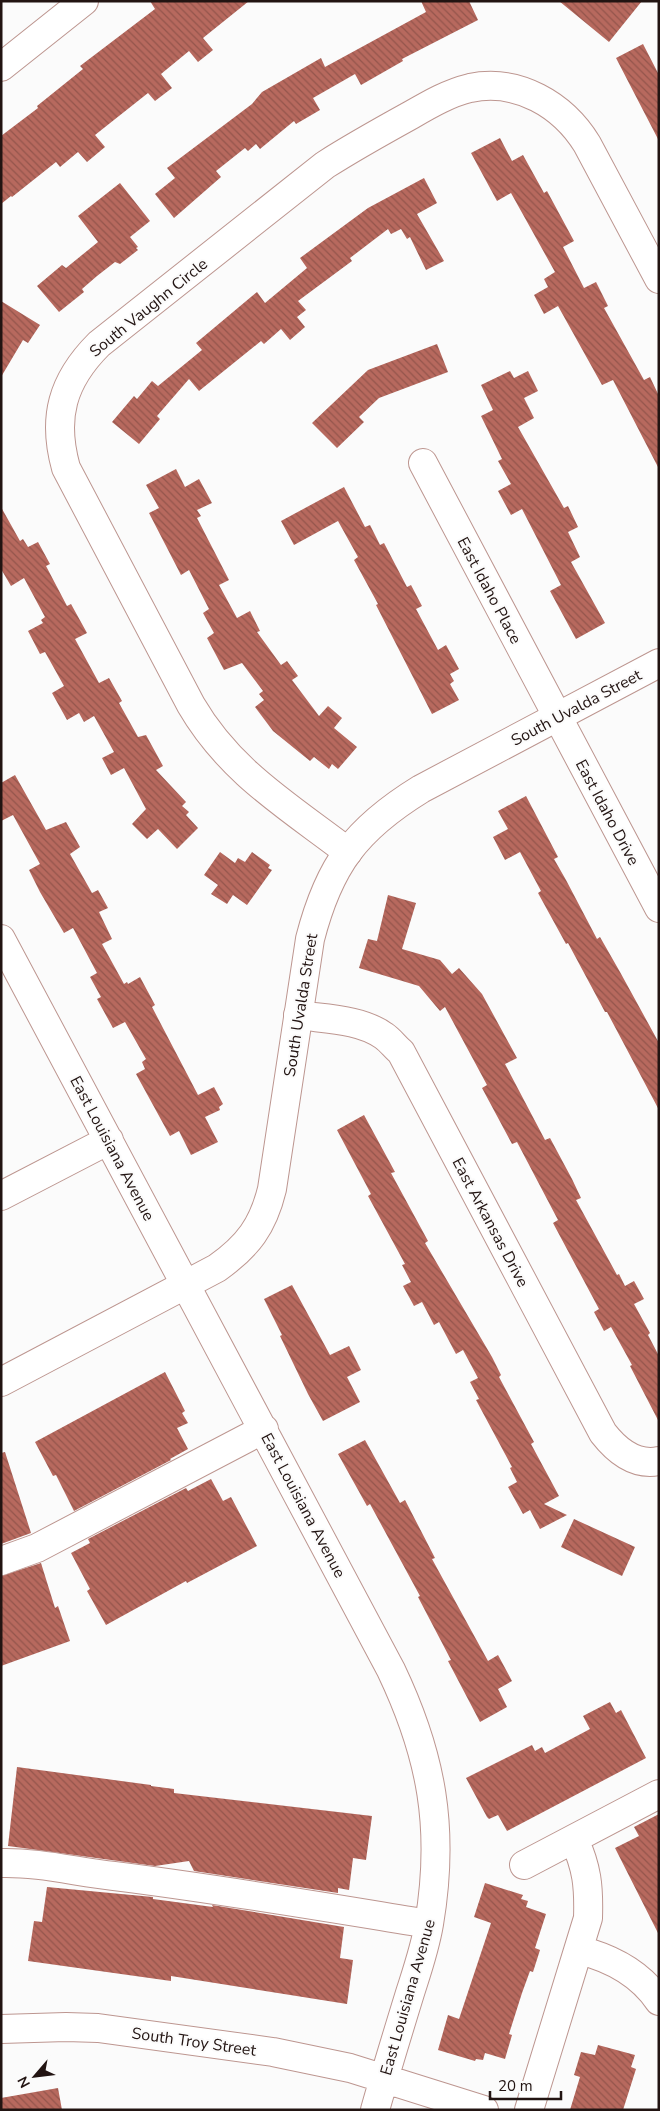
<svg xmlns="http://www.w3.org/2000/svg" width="660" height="2111" font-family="'Nunito Sans',sans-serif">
<defs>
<pattern id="building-back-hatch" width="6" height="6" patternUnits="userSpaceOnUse" patternTransform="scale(1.25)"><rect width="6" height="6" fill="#b7695e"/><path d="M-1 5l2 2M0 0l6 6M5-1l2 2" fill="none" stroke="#94554c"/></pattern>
</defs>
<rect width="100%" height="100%" fill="#fbfbfb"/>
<path fill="url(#building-back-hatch)" d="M 150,1 L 249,1 L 203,38 L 213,50 L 198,62 L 189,51 L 161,74 L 172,88 L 155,101 L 148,93 L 95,135 L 105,147 L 87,162 L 78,152 L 60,167 L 56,162 L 12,197 L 11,196 L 1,204 L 1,136 L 38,108 L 37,106 L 83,69 L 80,66 L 155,9 Z
M 421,1 L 469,1 L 478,20 L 402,59 L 403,61 L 361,85 L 355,74 L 313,98 L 320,110 L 296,124 L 294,121 L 260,149 L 256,144 L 248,151 L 245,148 L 216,171 L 221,177 L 174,218 L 155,194 L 175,178 L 167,168 L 252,104 L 262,92 L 321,58 L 325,67 L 426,12 Z
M 559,1 L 642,1 L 609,42 Z
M 643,44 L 659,75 L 659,141 L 616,58 Z
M 500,138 L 512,161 L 523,155 L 544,193 L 547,191 L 574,241 L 563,247 L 584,288 L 596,282 L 608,306 L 604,308 L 644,380 L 650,377 L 659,396 L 659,469 L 613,380 L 602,385 L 558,306 L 544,314 L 534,295 L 548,287 L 544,279 L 555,272 L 511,193 L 497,201 L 471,153 Z
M 424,178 L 437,203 L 417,214 L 444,261 L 426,270 L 410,237 L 407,239 L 401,229 L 391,234 L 388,229 L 350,258 L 352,261 L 298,301 L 306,310 L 297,317 L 305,327 L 290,340 L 281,329 L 264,344 L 261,341 L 199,391 L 189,379 L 157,416 L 160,419 L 139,444 L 112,422 L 134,396 L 137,399 L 152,381 L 158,386 L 202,350 L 196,343 L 257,292 L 265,303 L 307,268 L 300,258 L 368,208 Z
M 120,183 L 150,221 L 130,237 L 138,247 L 136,248 L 138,250 L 120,264 L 115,262 L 97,276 L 82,289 L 84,292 L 59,312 L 37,286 L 62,265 L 66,268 L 98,242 L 78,216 Z
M 1,301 L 40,325 L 28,343 L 23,340 L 1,377 Z
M 437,344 L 448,372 L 379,398 L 359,417 L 364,422 L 337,448 L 312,423 L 368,370 Z
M 510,371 L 514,378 L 528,371 L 538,391 L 524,398 L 534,418 L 518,427 L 564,508 L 568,506 L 578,527 L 568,532 L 580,557 L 571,562 L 605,623 L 576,639 L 550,591 L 561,585 L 522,509 L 511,515 L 498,491 L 511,484 L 498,461 L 502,459 L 481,416 L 493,410 L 481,385 Z
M 176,469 L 185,487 L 199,479 L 212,503 L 197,510 L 201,516 L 197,518 L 229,580 L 219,585 L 237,618 L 250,611 L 260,631 L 257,632 L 281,665 L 287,661 L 298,676 L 292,680 L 319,716 L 328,706 L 342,718 L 334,728 L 357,747 L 338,769 L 332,764 L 329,769 L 314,757 L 310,761 L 273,731 L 255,707 L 264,700 L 259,694 L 263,691 L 242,663 L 224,670 L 207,638 L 214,633 L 203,613 L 209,609 L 189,570 L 181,575 L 149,513 L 159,508 L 146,485 Z
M 344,487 L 365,527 L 370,525 L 380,545 L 384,543 L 407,587 L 411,585 L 422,606 L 416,609 L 438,650 L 446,645 L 459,669 L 450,674 L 454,681 L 450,684 L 459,700 L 432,714 L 376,605 L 378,604 L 354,560 L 358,557 L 338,521 L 294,545 L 281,521 Z
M 1,507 L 20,541 L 23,539 L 28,547 L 38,542 L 50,564 L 46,566 L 67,606 L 71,604 L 87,633 L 75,639 L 99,683 L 109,678 L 122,701 L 119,703 L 138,737 L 146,735 L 163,766 L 156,770 L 186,802 L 182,806 L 189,812 L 186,815 L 198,828 L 177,849 L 158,829 L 147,839 L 132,824 L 146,809 L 124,768 L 111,775 L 102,758 L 114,752 L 94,716 L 84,722 L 79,713 L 67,720 L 52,693 L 64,686 L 45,652 L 40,654 L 28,631 L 43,623 L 41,620 L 45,617 L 24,578 L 11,586 L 1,569 Z
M 15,775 L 46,830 L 66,822 L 80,847 L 70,854 L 92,893 L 98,890 L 108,908 L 99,912 L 112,939 L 102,944 L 124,984 L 127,982 L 128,984 L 140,977 L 155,1005 L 152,1007 L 198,1095 L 214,1087 L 223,1104 L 219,1107 L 220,1110 L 205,1117 L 218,1142 L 191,1155 L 179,1131 L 170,1136 L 136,1074 L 145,1069 L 142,1062 L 146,1059 L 125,1022 L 113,1028 L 97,999 L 101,997 L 90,977 L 97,973 L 73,928 L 64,933 L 40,892 L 29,870 L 40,864 L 13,815 L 1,821 L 1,783 Z
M 526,796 L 558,857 L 554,859 L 566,880 L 597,939 L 600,937 L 620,972 L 659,1043 L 659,1110 L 607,1012 L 605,1012 L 568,943 L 566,944 L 538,893 L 541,891 L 520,852 L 505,860 L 493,837 L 508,829 L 498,811 Z
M 220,852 L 235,863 L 238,858 L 245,862 L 252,852 L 270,865 L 268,868 L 272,870 L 247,905 L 233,895 L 227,904 L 211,894 L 218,885 L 204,875 Z
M 388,895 L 416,903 L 402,949 L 440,960 L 452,974 L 459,968 L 482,994 L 517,1058 L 505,1064 L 545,1140 L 550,1138 L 572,1179 L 581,1198 L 576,1200 L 617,1275 L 619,1274 L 625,1286 L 634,1281 L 644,1299 L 634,1304 L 650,1333 L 648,1335 L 659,1356 L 659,1422 L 630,1366 L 632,1365 L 611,1327 L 604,1331 L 594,1312 L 599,1309 L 553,1223 L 558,1220 L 517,1142 L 512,1144 L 482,1088 L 487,1085 L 445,1007 L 440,1011 L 419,986 L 359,968 L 368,939 L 377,941 Z
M 364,1115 L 395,1172 L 391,1173 L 428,1241 L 425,1243 L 492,1357 L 501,1375 L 499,1377 L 534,1442 L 531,1444 L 559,1496 L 544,1504 L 567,1515 L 540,1529 L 530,1510 L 523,1514 L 508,1487 L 517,1482 L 510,1468 L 512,1467 L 476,1400 L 479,1399 L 470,1382 L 478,1378 L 463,1350 L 456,1354 L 439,1322 L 434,1325 L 422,1302 L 414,1306 L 403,1286 L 411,1282 L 402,1265 L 405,1264 L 368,1196 L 371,1194 L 337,1130 Z
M 292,1285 L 330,1355 L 349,1346 L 361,1370 L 347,1377 L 360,1402 L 323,1421 L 308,1394 L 280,1336 L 282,1335 L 264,1299 Z
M 165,1372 L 185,1411 L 182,1413 L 188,1423 L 177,1428 L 188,1449 L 170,1459 L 171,1460 L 74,1511 L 56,1475 L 53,1476 L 35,1442 Z
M 365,1440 L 400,1503 L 405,1500 L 435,1558 L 432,1559 L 488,1661 L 498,1655 L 512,1681 L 498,1689 L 507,1707 L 480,1722 L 448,1661 L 451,1660 L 418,1597 L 420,1596 L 370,1504 L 367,1506 L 338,1454 Z
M 5,1452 L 31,1533 L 1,1544 L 1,1453 Z
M 211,1479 L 223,1501 L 231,1497 L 257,1546 L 187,1583 L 186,1581 L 106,1625 L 87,1591 L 90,1589 L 71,1553 L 90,1543 L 88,1539 L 186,1488 L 188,1491 Z
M 574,1519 L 635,1547 L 622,1576 L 561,1547 Z
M 41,1563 L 55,1608 L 58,1606 L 70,1641 L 1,1666 L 1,1576 Z
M 610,1702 L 616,1713 L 621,1710 L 646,1758 L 507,1831 L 498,1815 L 489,1819 L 487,1817 L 466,1778 L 532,1745 L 535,1751 L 542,1747 L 545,1753 L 590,1729 L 583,1716 Z
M 17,1767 L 151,1785 L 151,1786 L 174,1789 L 174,1793 L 372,1816 L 366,1860 L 353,1858 L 349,1890 L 338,1888 L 338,1893 L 194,1871 L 189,1861 L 155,1866 L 8,1846 Z
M 659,1814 L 659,1935 L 615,1848 L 639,1836 L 634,1827 Z
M 485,1883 L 523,1895 L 521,1899 L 528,1901 L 526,1907 L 546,1914 L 535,1948 L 540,1950 L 533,1972 L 530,1971 L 522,1993 L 509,2034 L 512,2035 L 505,2059 L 485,2053 L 483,2060 L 476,2059 L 475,2061 L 438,2050 L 448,2015 L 459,2019 L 491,1923 L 474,1917 Z
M 47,1887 L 153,1897 L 153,1899 L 213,1907 L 212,1905 L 344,1927 L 340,1958 L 353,1960 L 347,2004 L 171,1976 L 171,1981 L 28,1961 L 34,1921 L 42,1922 Z
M 598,2045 L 635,2055 L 631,2067 L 636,2069 L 623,2110 L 570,2110 L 580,2077 L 574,2075 L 581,2052 L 595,2055 Z
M 58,2088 L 62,2110 L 1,2110 L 1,2098 Z"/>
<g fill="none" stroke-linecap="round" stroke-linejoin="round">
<defs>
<path id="minor" d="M 1,67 L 84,1
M 423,463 L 659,908
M 348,852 C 288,806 230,772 191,705 L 66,468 C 52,418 62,381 99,344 L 325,165 C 353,147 382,131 411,115 C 430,104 449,93 470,88 C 518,78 563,105 587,144 L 659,279
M 1,939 L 391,1670 C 432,1756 445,1829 429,1924 C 425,1948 417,1971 410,1993 C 398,2032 386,2071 375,2110
M 298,1015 C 325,1019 361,1019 384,1036 C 390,1040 395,1047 401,1052 L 603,1433 C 617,1451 635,1466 659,1461
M 1,1196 L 109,1140
M 1,1561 L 37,1548 L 264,1429
M 1,1863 C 38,1862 77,1872 114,1876 C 220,1889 324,1907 429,1924
M 524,1865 L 659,1794
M 579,1950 C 611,1958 640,1973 659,2001
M 1,2029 L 66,2027 L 98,2028 L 273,2052 L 350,2068 L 484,2110
M 529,2110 L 588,1918 C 589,1886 587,1868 574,1839"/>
<path id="tertiary" d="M 1,1382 L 217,1268 C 248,1246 263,1226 272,1189 L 310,939 C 329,865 356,829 421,789 L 659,663"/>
</defs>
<use href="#minor" stroke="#bd9690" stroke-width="30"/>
<use href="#tertiary" stroke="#bd9690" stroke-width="30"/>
<use href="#minor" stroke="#fff" stroke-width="28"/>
<use href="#tertiary" stroke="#fff" stroke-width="28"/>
</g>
<g text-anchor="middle" stroke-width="4" stroke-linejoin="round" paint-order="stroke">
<g font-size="16" fill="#221412" stroke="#fbfbfb">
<text transform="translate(148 307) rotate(-39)" y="6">South Vaughn Circle</text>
<text transform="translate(490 590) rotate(62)" y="6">East Idaho Place</text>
<text transform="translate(576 707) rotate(-28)" y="6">South Uvalda Street</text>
<text transform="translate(608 812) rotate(62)" y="6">East Idaho Drive</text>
<text transform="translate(300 1005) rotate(-81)" y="6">South Uvalda Street</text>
<text transform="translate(113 1148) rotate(62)" y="6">East Louisiana Avenue</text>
<text transform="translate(491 1222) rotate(62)" y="6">East Arkansas Drive</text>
<text transform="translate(304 1505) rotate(62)" y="6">East Louisiana Avenue</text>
<text transform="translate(407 1997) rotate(-74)" y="6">East Louisiana Avenue</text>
<text transform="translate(194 2041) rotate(8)" y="6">South Troy Street</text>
</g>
</g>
<rect width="660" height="2111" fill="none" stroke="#221412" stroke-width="5"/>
<g transform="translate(35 2076) rotate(242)" stroke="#fbfbfb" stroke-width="4" paint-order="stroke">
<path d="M0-4L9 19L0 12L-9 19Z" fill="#221412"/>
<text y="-8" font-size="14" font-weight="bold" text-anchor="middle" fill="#221412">N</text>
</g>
<path d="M490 2091v8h71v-8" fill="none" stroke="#221412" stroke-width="2.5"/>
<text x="498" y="2091" font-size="15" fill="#221412" stroke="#fbfbfb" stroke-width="4" paint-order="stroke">20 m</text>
</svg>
